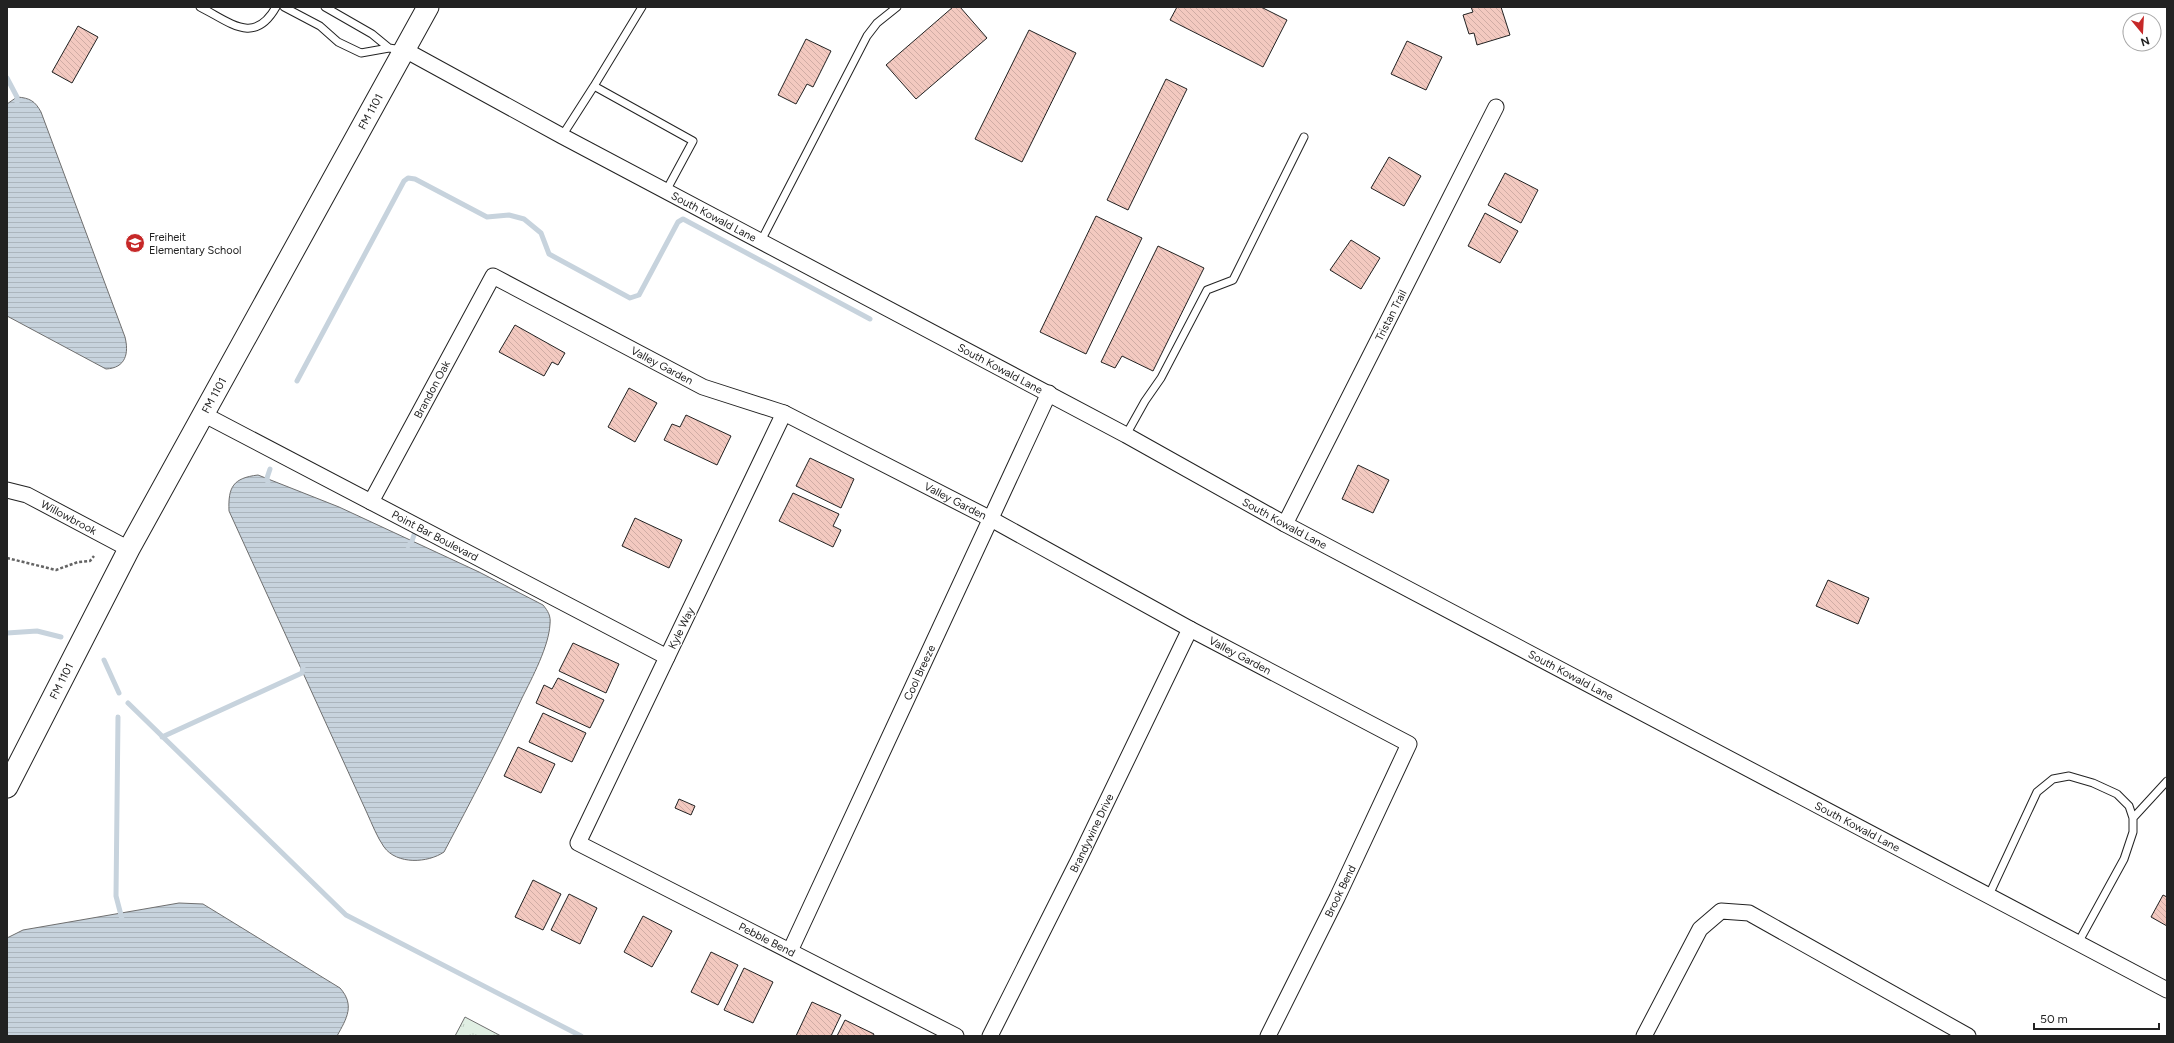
<svg xmlns="http://www.w3.org/2000/svg" width="2174" height="1043" font-family="Figtree,sans-serif">
<defs>
<pattern id="park-tufts" width="24" height="20" patternUnits="userSpaceOnUse"><rect width="24" height="20" fill="#e0efe3"/><path d="M3 7l-1-3M5 7V3M7 7l1-3M15 17l-1-3M17 17v-4M19 17l1-3" fill="none" stroke="#c0cdc2"/></pattern>
<pattern id="water-rules" width="6" height="5" patternUnits="userSpaceOnUse"><rect width="6" height="5" fill="#c7d3dd"/><path d="M0 2.5h6" fill="none" stroke="#abb5bd"/></pattern>
<pattern id="building-back-hatch" width="6" height="6" patternUnits="userSpaceOnUse"><rect width="6" height="6" fill="#f3c9c0"/><path d="M-1 5l2 2M0 0l6 6M5-1l2 2" fill="none" stroke="#d0aca5"/></pattern>
</defs>
<rect width="100%" height="100%" fill="#fff"/>
<path fill="url(#park-tufts)" stroke="#6f6f6f" d="M 465,1017 L 501,1036 L 455,1036 Z"/>
<path fill="url(#water-rules)" stroke="#6f6f6f" d="M 17,97 C 30,98 35,101 41,112 L 125,337 C 129,353 126,368 106,369 L 7,316 L 7,104 Z
M 258,475 L 339,507 L 479,572 L 543,605 C 548,611 551,616 550,624 C 549,646 532,678 522,698 C 498,750 471,801 444,852 C 428,863 397,865 384,847 C 377,837 372,824 367,813 L 229,511 C 228,487 233,478 258,475 Z
M 179,903 L 203,904 L 340,988 C 355,1005 347,1018 337,1036 L 7,1036 L 7,938 L 23,930 Z"/>
<g fill="none" stroke-linecap="round" stroke-linejoin="round">
<path stroke="#c7d3dd" stroke-width="5" d="M 7,78 L 17,97 L 17,104
M 297,381 L 404,181 L 408,178 L 415,179 L 487,217 L 509,215 L 524,219 L 541,233 L 549,254 L 630,298 L 639,295 L 678,222 L 683,219 L 870,319
M 268,483 L 267,478 L 270,469
M 408,546 L 412,541 L 415,532
M 7,633 L 37,631 L 61,637
M 104,660 L 119,693
M 128,703 L 346,915 L 581,1036
M 118,717 L 116,896 L 122,919
M 162,737 L 302,673 L 303,667"/>
</g>
<path fill="url(#building-back-hatch)" stroke="#222" d="M 953,7 L 960,7 L 987,38 L 916,99 L 886,65 Z
M 1177,7 L 1261,7 L 1287,20 L 1263,67 L 1170,20 Z
M 1471,7 L 1501,7 L 1510,35 L 1477,45 L 1474,33 L 1469,34 L 1463,15 L 1473,12 Z
M 78,26 L 98,37 L 72,83 L 52,72 Z
M 1029,30 L 1076,53 L 1022,162 L 975,139 Z
M 806,39 L 831,51 L 813,87 L 807,84 L 796,104 L 778,95 Z
M 1407,41 L 1442,57 L 1426,90 L 1391,74 Z
M 1166,79 L 1187,89 L 1128,210 L 1107,200 Z
M 1389,157 L 1421,176 L 1404,206 L 1371,188 Z
M 1505,173 L 1538,190 L 1521,223 L 1488,205 Z
M 1485,213 L 1518,231 L 1500,263 L 1468,246 Z
M 1096,216 L 1142,238 L 1086,354 L 1040,332 Z
M 1351,240 L 1380,258 L 1361,289 L 1330,270 Z
M 1158,246 L 1204,268 L 1153,371 L 1122,356 L 1115,368 L 1101,362 Z
M 515,325 L 565,353 L 558,365 L 552,362 L 544,376 L 499,352 Z
M 629,388 L 657,403 L 635,442 L 608,427 Z
M 686,415 L 731,436 L 717,465 L 664,440 L 672,424 L 680,427 Z
M 810,458 L 854,479 L 841,508 L 796,486 Z
M 1358,465 L 1389,480 L 1373,513 L 1342,499 Z
M 793,493 L 839,514 L 833,526 L 841,530 L 833,547 L 779,521 Z
M 635,518 L 682,540 L 669,568 L 622,546 Z
M 1828,580 L 1869,598 L 1858,624 L 1816,606 Z
M 573,643 L 619,664 L 606,693 L 559,671 Z
M 558,678 L 604,700 L 590,728 L 536,703 L 544,685 L 552,689 Z
M 543,713 L 586,733 L 572,762 L 529,742 Z
M 518,747 L 555,764 L 541,793 L 504,776 Z
M 679,799 L 695,806 L 691,815 L 675,808 Z
M 533,880 L 561,894 L 543,930 L 515,917 Z
M 569,894 L 597,908 L 580,944 L 551,930 Z
M 2163,895 L 2167,897 L 2167,926 L 2151,917 Z
M 643,916 L 672,931 L 652,967 L 624,952 Z
M 711,952 L 738,965 L 718,1005 L 691,992 Z
M 744,968 L 773,982 L 753,1023 L 724,1010 Z
M 812,1002 L 841,1015 L 831,1036 L 796,1036 Z
M 845,1020 L 874,1034 L 873,1036 L 837,1036 Z"/>
<g fill="none" stroke-linecap="round" stroke-linejoin="round">
<defs>
<path id="lane" d="M 200,7 C 230,22 254,46 276,7
M 284,7 L 320,26 L 338,42 L 361,53 L 389,48 L 402,50
M 325,7 L 372,34 L 389,48
M 642,7 L 594,86 L 693,141 L 666,191
M 562,136 L 594,86
M 761,241 L 867,36 L 877,23 L 897,7
M 1126,435 L 1145,401 L 1161,378 L 1207,290 L 1233,280 L 1304,137
M 2133,818 L 2167,781
M 1989,895 L 2037,792 L 2053,779 L 2069,776 L 2093,783 L 2117,794 L 2129,806 L 2133,818 L 2133,832 L 2124,859 L 2078,943"/>
<g id="street">
<path id="s1" d="M 405,50 L 562,136 L 1126,435 L 1285,524 L 2167,990"/>
<path id="s2" d="M 784,413 L 578,843 L 956,1036"/>
<path id="s3" d="M 203,414 L 667,657"/>
<path id="s4" d="M 7,490 L 27,495 L 129,549"/>
<path id="s5" d="M 371,502 L 493,276 L 703,387 L 784,413 L 991,519 L 1190,629 L 1409,744 L 1337,898 L 1268,1036"/>
<path id="s6" d="M 1285,524 L 1496,107"/>
<path id="s7" d="M 790,951 L 1049,393"/>
<path id="s8" d="M 990,1036 L 1080,857 L 1190,629"/>
<path d="M 1644,1036 L 1700,929 L 1721,911 L 1749,913 L 1968,1036"/>
</g>
<g id="secondary">
<path id="s9" d="M 7,787 L 129,549 L 428,7"/>
</g>
</defs>
<use href="#lane" stroke="#222" stroke-width="9"/>
<use href="#street" stroke="#222" stroke-width="17"/>
<use href="#secondary" stroke="#222" stroke-width="23"/>
<path stroke="#646464" stroke-width="2.5" stroke-dasharray="3 2" stroke-linecap="butt" d="M 7,558 L 56,570 L 78,562 L 90,561 L 94,556"/>
<use href="#lane" stroke="#fff" stroke-width="7"/>
<use href="#street" stroke="#fff" stroke-width="15"/>
<use href="#secondary" stroke="#fff" stroke-width="21"/>
</g>
<defs>
<symbol id="school-disc" viewBox="-11 -11 22 22"><circle r="9.5" fill="#c62828" stroke="#fff"/><path d="M0-5L7-2L0 1L-7-2ZM-4 1L0 2.5L4 1V4Q0 6-4 4Z" fill="#fff"/></symbol>
</defs>
<g fill-rule="evenodd">
<use href="#school-disc" x="124" y="232" width="22" height="22"/>
</g>
<g text-anchor="middle" stroke-width="3" stroke-linejoin="round" paint-order="stroke">
<g font-size="11" fill="#222" stroke="#fff">
<text dy="4" stroke="none"><textPath href="#s9" startOffset="767">FM 1101</textPath></text>
<text dy="4" stroke="none"><textPath href="#s1" startOffset="351">South Kowald Lane</textPath></text>
<text dy="4" stroke="none"><textPath href="#s6" startOffset="234">Tristan Trail</textPath></text>
<text dy="4" stroke="none"><textPath href="#s5" startOffset="448">Valley Garden</textPath></text>
<text dy="4" stroke="none"><textPath href="#s1" startOffset="675">South Kowald Lane</textPath></text>
<text dy="4" stroke="none"><textPath href="#s5" startOffset="128">Brandon Oak</textPath></text>
<text dy="4" stroke="none"><textPath href="#s9" startOffset="443">FM 1101</textPath></text>
<text dy="4" stroke="none"><textPath href="#s5" startOffset="772">Valley Garden</textPath></text>
<text dy="4" stroke="none"><textPath href="#s4" startOffset="68">Willowbrook</textPath></text>
<text dy="4" stroke="none"><textPath href="#s1" startOffset="999">South Kowald Lane</textPath></text>
<text dy="4" stroke="none"><textPath href="#s3" startOffset="262">Point Bar Boulevard</textPath></text>
<text transform="translate(681 628) rotate(-64)" y="4">Kyle Way</text>
<text dy="4" stroke="none"><textPath href="#s5" startOffset="1096">Valley Garden</textPath></text>
<text dy="4" stroke="none"><textPath href="#s7" startOffset="307">Cool Breeze</textPath></text>
<text dy="4" stroke="none"><textPath href="#s1" startOffset="1323">South Kowald Lane</textPath></text>
<text dy="4" stroke="none"><textPath href="#s9" startOffset="119">FM 1101</textPath></text>
<text dy="4" stroke="none"><textPath href="#s1" startOffset="1647">South Kowald Lane</textPath></text>
<text dy="4" stroke="none"><textPath href="#s8" startOffset="227">Brandywine Drive</textPath></text>
<text transform="translate(1340 891) rotate(-64)" y="4">Brook Bend</text>
<text dy="4" stroke="none"><textPath href="#s2" startOffset="689">Pebble Bend</textPath></text>
</g>
<g font-size="11" fill="#222" stroke="#fff" text-anchor="start">
<text x="149" y="241">Freiheit<tspan x="149" dy="13">Elementary School</tspan></text>
</g>
</g>
<rect width="2174" height="1043" fill="none" stroke="#222222" stroke-width="16"/>
<g transform="translate(2142 32) rotate(162)"><circle r="19" fill="#ffffff" stroke="#a7a7a7"/>
<path d="M0-3L7 15L0 10L-7 15Z" fill="#c62828"/>
<text y="-6" font-size="11" font-weight="bold" text-anchor="middle" fill="#222222">N</text>
</g>
<path d="M2034 1023v6h125v-6" fill="none" stroke="#222222" stroke-width="2"/>
<text x="2040" y="1023" font-size="12" fill="#222222" stroke="#ffffff" stroke-width="3" paint-order="stroke">50 m</text>
</svg>
